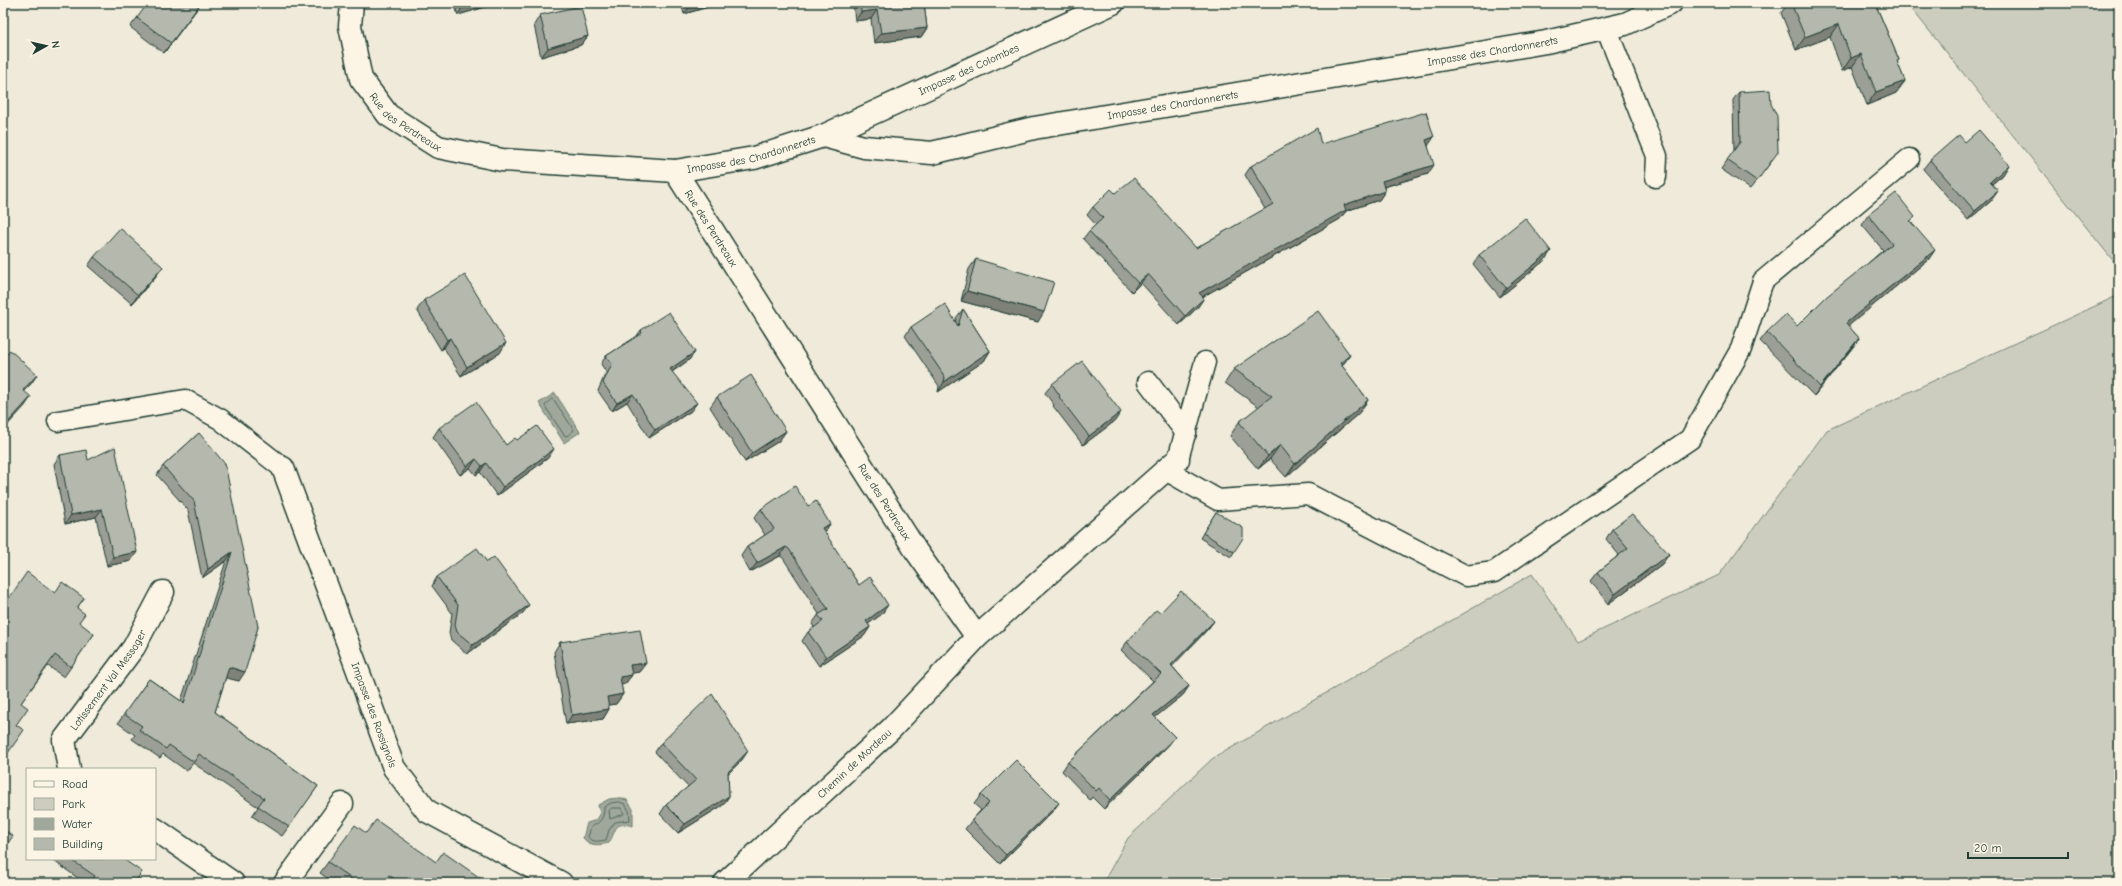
<svg xmlns="http://www.w3.org/2000/svg" width="2122" height="886" font-family="'Comic Neue',sans-serif">
<rect width="100%" height="100%" fill="#efeada"/>
<filter id="ink" filterUnits="userSpaceOnUse"><feTurbulence type="fractalNoise" baseFrequency=".025" numOctaves="2"/><feDisplacementMap in="SourceGraphic" scale="8" xChannelSelector="R" yChannelSelector="G"/><feConvolveMatrix kernelMatrix="1 2 1 2 8 2 1 2 1" color-interpolation-filters="sRGB"/></filter>
<g filter="url(#ink)">
<path fill="#cccdbf" stroke="#76857a" d="M 1907,3 L 2119,3 L 2119,268 Z
M 2119,295 L 2119,883 L 1103,883 L 1128,838 L 1212,759 L 1532,574 L 1578,641 L 1719,575 L 1827,430 Z"/>
<path fill="#9fa89a" stroke="#6c7d71" d="M 555,393 L 580,432 L 564,443 L 539,403 Z
M 619,798 L 627,800 L 633,809 L 633,826 C 613,821 617,830 609,843 C 599,845 591,847 583,838 L 587,823 L 597,820 L 600,814 L 598,805 L 609,799 Z"/>
<g fill="none" stroke-linecap="round" stroke-linejoin="round">
<path stroke="#52685d" stroke-width="1" d="M 552,399 L 554,400 L 574,430 L 567,436 L 564,435 L 545,406 Z
M 619,802 L 625,804 L 629,811 L 630,820 L 615,822 L 609,830 L 606,840 C 600,841 592,843 588,837 L 591,827 C 601,822 604,818 604,807 L 611,803 Z
M 612,808 L 621,808 L 624,814 L 610,819 L 609,811 Z"/>
<defs>
<path id="lane" d="M 1606,28 L 1657,156 L 1656,177
M 1148,382 L 1186,433
M 58,421 L 185,400 L 220,419 L 283,468
M 1178,459 L 1205,362
M 1166,470 L 1218,500 L 1308,494 L 1466,576 L 1494,572 L 1690,439 L 1741,349 L 1763,281 L 1909,159"/>
<g id="street">
<path id="s1" d="M 352,3 L 350,26 L 361,79 L 388,115 L 438,147 L 502,160 L 675,171 L 916,551 L 977,637"/>
<path id="s2" d="M 823,136 L 1113,3"/>
<path id="s3" d="M 675,171 L 754,158 L 823,136 L 864,147 L 932,153 L 1034,128 L 1546,42 L 1625,24 L 1671,3"/>
<path id="s4" d="M 283,468 L 394,768 L 427,811 L 561,883"/>
<path id="s5" d="M 69,769 L 64,740 L 134,647 L 163,592"/>
<path d="M 155,829 L 233,883"/>
<path d="M 285,883 L 342,804"/>
<path id="s6" d="M 725,883 L 891,729 L 977,637 L 1178,459"/>
</g>
</defs>
<use href="#lane" stroke="#1f3d34" stroke-width="23"/>
<use href="#street" stroke="#1f3d34" stroke-width="25"/>
<use href="#lane" stroke="#fcf5e5" stroke-width="20"/>
<use href="#street" stroke="#fcf5e5" stroke-width="22"/>
</g>
<path fill="#9c9f95" stroke="#1f3d34" d="M 454,3 L 499,3 L 458,15 Z
M 681,3 L 722,3 L 684,14 Z
M 853,3 L 924,3 L 927,28 L 921,37 L 874,43 L 871,19 L 855,21 Z
M 1788,3 L 1875,3 L 1899,60 L 1897,62 L 1905,81 L 1896,93 L 1867,105 L 1852,67 L 1842,71 L 1830,37 L 1796,50 L 1781,13 Z
M 197,9 L 164,53 L 130,27 L 137,18 Z
M 540,15 L 588,36 L 581,45 L 541,57 L 534,25 Z
M 1739,92 L 1772,161 L 1750,189 L 1721,169 L 1734,151 L 1733,100 Z
M 1965,142 L 2003,175 L 1992,184 L 1991,201 L 1968,220 L 1923,169 L 1930,160 Z
M 1321,144 L 1428,146 L 1428,174 L 1384,187 L 1385,191 L 1379,200 L 1346,211 L 1340,219 L 1202,297 L 1198,307 L 1179,325 L 1141,283 L 1132,292 L 1083,239 L 1089,231 L 1096,225 L 1087,215 L 1093,207 L 1115,193 L 1196,248 L 1265,209 L 1245,175 L 1251,166 Z
M 1868,215 L 1912,222 L 1929,259 L 1848,326 L 1859,338 L 1853,347 L 1814,396 L 1760,341 L 1767,332 L 1797,326 L 1883,250 L 1862,225 Z
M 1479,255 L 1545,260 L 1500,297 L 1473,264 Z
M 94,257 L 156,276 L 132,304 L 88,266 Z
M 976,259 L 1038,322 L 961,301 L 969,269 Z
M 424,300 L 500,353 L 461,376 L 444,348 L 441,350 L 417,310 Z
M 963,309 L 990,351 L 984,361 L 938,392 L 939,386 L 905,336 L 911,327 L 956,321 L 956,318 Z
M 641,330 L 695,352 L 689,360 L 672,372 L 691,411 L 649,438 L 627,402 L 612,411 L 598,391 L 606,372 L 601,364 L 606,356 L 636,337 Z
M 1350,355 L 1342,366 L 1368,400 L 1359,413 L 1286,477 L 1270,459 L 1258,469 L 1230,436 L 1239,422 L 1259,407 L 1225,383 L 1234,369 Z
M 1052,384 L 1115,421 L 1083,445 L 1053,406 L 1054,405 L 1045,393 Z
M 717,397 L 786,431 L 779,441 L 745,462 L 710,407 Z
M 439,428 L 506,445 L 517,440 L 548,458 L 497,496 L 480,472 L 476,475 L 470,468 L 460,475 L 433,437 Z
M 199,433 L 258,627 L 239,681 L 226,677 L 215,712 L 318,786 L 282,836 L 252,816 L 258,807 L 193,763 L 187,771 L 163,754 L 160,758 L 132,739 L 135,735 L 118,723 L 149,679 L 181,701 L 226,561 L 202,578 L 188,510 L 157,475 L 163,466 Z
M 60,455 L 88,460 L 131,561 L 107,566 L 96,517 L 65,524 L 54,464 Z
M 808,506 L 830,524 L 824,532 L 859,585 L 882,614 L 868,624 L 870,627 L 864,636 L 819,666 L 802,641 L 808,632 L 814,627 L 812,624 L 819,614 L 783,558 L 780,556 L 750,572 L 741,556 L 747,547 L 765,535 L 754,518 L 761,509 Z
M 1216,512 L 1234,552 L 1231,557 L 1200,538 Z
M 1612,529 L 1669,554 L 1662,564 L 1608,604 L 1591,581 L 1598,572 L 1619,555 L 1606,539 Z
M 437,577 L 523,613 L 467,654 L 451,640 L 449,633 L 452,613 L 432,586 Z
M 55,593 L 84,598 L 77,608 L 79,623 L 94,634 L 64,677 L 48,666 L 21,703 L 16,725 L 3,760 L 3,607 Z
M 1160,613 L 1214,621 L 1207,630 L 1172,666 L 1189,686 L 1183,695 L 1155,717 L 1168,746 L 1104,809 L 1092,797 L 1090,800 L 1062,771 L 1068,762 L 1153,681 L 1121,650 L 1127,642 Z
M 560,642 L 646,663 L 639,672 L 631,673 L 632,675 L 625,684 L 621,685 L 623,694 L 616,704 L 608,705 L 609,709 L 603,719 L 566,724 L 554,652 Z
M 661,743 L 742,760 L 728,774 L 729,796 L 723,805 L 678,833 L 660,814 L 666,805 L 688,787 L 655,752 Z
M 981,795 L 1052,812 L 1000,864 L 965,829 L 972,820 L 981,810 L 974,804 Z
M 366,833 L 436,862 L 485,883 L 334,883 L 320,873 L 328,862 Z
M 51,859 L 123,859 L 137,879 L 144,883 L 85,883 Z"/>
<path fill="#7f8279" stroke="#1f3d34" d="M 201,3 L 197,9 L 164,53 L 171,43 Z
M 475,3 L 499,3 L 458,15 L 463,6 Z
M 700,3 L 722,3 L 684,14 L 690,6 Z
M 877,10 L 871,19 L 855,21 L 861,12 Z
M 1839,24 L 1830,37 L 1796,50 L 1805,37 Z
M 927,28 L 921,37 L 874,43 L 881,33 Z
M 588,36 L 581,45 L 541,57 L 548,48 Z
M 1861,54 L 1852,67 L 1842,71 L 1851,58 Z
M 1905,81 L 1896,93 L 1867,105 L 1876,92 Z
M 1434,137 L 1428,146 L 1426,140 Z
M 1434,165 L 1428,174 L 1376,189 L 1382,181 Z
M 2009,165 L 2003,175 L 1983,191 L 1990,182 Z
M 1385,191 L 1379,200 L 1346,211 L 1340,219 L 1193,302 L 1199,293 L 1344,205 Z
M 1998,191 L 1991,201 L 1968,220 L 1975,211 Z
M 1935,250 L 1929,259 L 1840,333 L 1846,323 Z
M 1551,251 L 1545,260 L 1500,297 L 1506,288 Z
M 163,267 L 156,276 L 132,304 L 138,295 Z
M 1148,274 L 1141,283 L 1132,292 L 1138,283 Z
M 967,291 L 1044,312 L 1038,322 L 961,301 Z
M 1204,298 L 1198,307 L 1179,325 L 1185,316 Z
M 450,338 L 444,348 L 441,350 L 447,340 Z
M 1859,338 L 1853,347 L 1814,396 L 1820,387 Z
M 506,343 L 500,353 L 461,376 L 467,367 Z
M 990,351 L 984,361 L 938,392 L 944,382 Z
M 695,352 L 689,360 L 664,377 L 670,369 Z
M 1350,355 L 1340,368 L 1340,363 Z
M 37,375 L 31,384 L 16,399 L 23,390 Z
M 633,394 L 627,402 L 612,411 L 617,403 Z
M 31,397 L 25,406 L 3,430 L 3,428 Z
M 1368,400 L 1359,413 L 1286,477 L 1295,464 Z
M 697,403 L 691,411 L 649,438 L 655,430 Z
M 1121,412 L 1115,421 L 1083,445 L 1089,436 Z
M 786,431 L 779,441 L 745,462 L 752,453 Z
M 1280,445 L 1270,459 L 1258,469 L 1268,456 Z
M 554,449 L 548,458 L 497,496 L 503,487 Z
M 476,459 L 470,468 L 460,475 L 467,466 Z
M 486,463 L 480,472 L 476,475 L 482,466 Z
M 102,509 L 96,517 L 65,524 L 71,515 Z
M 830,524 L 824,533 L 822,528 Z
M 786,547 L 780,556 L 750,572 L 757,563 Z
M 137,552 L 131,561 L 107,566 L 113,557 Z
M 232,552 L 226,561 L 202,578 L 208,569 Z
M 1669,554 L 1662,564 L 1608,604 L 1615,594 Z
M 529,605 L 523,613 L 467,654 L 473,645 Z
M 888,605 L 882,614 L 860,630 L 866,621 Z
M 1214,621 L 1207,630 L 1165,674 L 1171,665 Z
M 870,627 L 864,636 L 819,666 L 826,657 Z
M 646,663 L 639,672 L 623,675 L 630,665 Z
M 229,667 L 245,672 L 239,681 L 222,677 Z
M 632,675 L 625,684 L 613,686 L 620,677 Z
M 1189,686 L 1183,695 L 1147,724 L 1153,715 Z
M 623,694 L 616,704 L 601,706 L 607,697 Z
M 609,709 L 603,719 L 566,724 L 572,715 Z
M 1175,737 L 1168,746 L 1104,809 L 1110,800 Z
M 748,751 L 742,760 L 721,781 L 728,772 Z
M 729,796 L 723,805 L 678,833 L 685,824 Z
M 1059,803 L 1052,812 L 1000,864 L 1006,855 Z"/>
<path fill="#b5b9ad" stroke="#1f3d34" d="M 148,3 L 201,3 L 171,43 L 137,18 Z
M 462,3 L 475,3 L 463,6 Z
M 689,3 L 700,3 L 690,6 Z
M 860,3 L 924,3 L 927,28 L 881,33 L 877,10 L 861,12 Z
M 1791,3 L 1875,3 L 1899,60 L 1897,61 L 1905,81 L 1876,92 L 1861,54 L 1851,58 L 1839,24 L 1805,37 Z
M 581,6 L 588,36 L 548,48 L 540,15 Z
M 1770,90 L 1771,104 L 1777,116 L 1778,152 L 1757,181 L 1727,160 L 1740,142 L 1739,92 Z
M 1426,112 L 1434,137 L 1426,140 L 1434,165 L 1382,181 L 1385,191 L 1344,205 L 1346,210 L 1199,293 L 1204,298 L 1185,316 L 1148,274 L 1138,283 L 1089,231 L 1103,218 L 1093,207 L 1111,189 L 1115,193 L 1134,178 L 1196,248 L 1273,204 L 1251,166 L 1317,128 L 1321,144 Z
M 1979,130 L 2009,165 L 1990,182 L 1998,191 L 1975,211 L 1930,160 L 1959,135 L 1965,142 Z
M 1896,193 L 1915,217 L 1910,221 L 1935,250 L 1846,323 L 1859,338 L 1820,387 L 1767,332 L 1786,314 L 1797,326 L 1826,297 L 1892,244 L 1868,215 Z
M 1525,218 L 1551,251 L 1506,288 L 1479,255 Z
M 120,228 L 163,267 L 138,295 L 94,257 Z
M 976,259 L 1054,282 L 1044,312 L 967,291 Z
M 465,275 L 506,343 L 467,367 L 450,338 L 447,340 L 424,300 Z
M 945,304 L 958,326 L 963,309 L 990,351 L 944,382 L 945,377 L 911,327 Z
M 1318,311 L 1350,355 L 1340,363 L 1368,400 L 1295,464 L 1280,445 L 1268,456 L 1239,422 L 1272,396 L 1234,369 Z
M 669,312 L 695,352 L 670,369 L 697,403 L 655,430 L 633,394 L 617,403 L 603,383 L 612,364 L 606,356 L 642,333 L 641,330 Z
M 10,350 L 37,375 L 23,390 L 31,397 L 3,428 L 3,358 Z
M 1082,361 L 1121,412 L 1089,436 L 1059,397 L 1060,396 L 1052,384 Z
M 751,375 L 786,431 L 752,453 L 717,397 Z
M 476,402 L 506,445 L 515,438 L 517,440 L 537,426 L 554,449 L 503,487 L 486,463 L 482,466 L 476,459 L 467,466 L 439,428 Z
M 199,433 L 225,464 L 258,627 L 245,672 L 229,667 L 215,712 L 318,786 L 289,827 L 258,806 L 264,798 L 199,754 L 194,762 L 169,745 L 166,749 L 139,730 L 142,726 L 124,714 L 149,679 L 184,703 L 232,552 L 208,569 L 194,501 L 163,466 Z
M 115,447 L 137,552 L 113,557 L 102,509 L 71,515 L 60,455 L 86,450 L 88,460 Z
M 795,486 L 808,506 L 816,501 L 830,524 L 822,528 L 859,585 L 870,577 L 888,605 L 866,621 L 870,627 L 826,657 L 808,632 L 823,621 L 818,615 L 828,609 L 789,549 L 786,547 L 757,563 L 747,547 L 774,529 L 761,509 Z
M 1216,512 L 1243,528 L 1243,538 L 1234,552 L 1203,533 Z
M 1632,514 L 1669,554 L 1615,594 L 1598,572 L 1628,548 L 1612,529 Z
M 477,548 L 487,562 L 494,557 L 529,605 L 473,645 L 457,632 L 455,625 L 458,605 L 437,577 Z
M 27,572 L 55,593 L 62,582 L 84,598 L 77,608 L 85,614 L 79,622 L 94,634 L 71,667 L 55,655 L 21,703 L 28,708 L 16,725 L 24,730 L 3,760 L 3,644 L 4,643 L 3,642 L 3,607 Z
M 1181,591 L 1214,621 L 1171,665 L 1189,686 L 1153,715 L 1175,737 L 1110,800 L 1099,788 L 1096,791 L 1068,762 L 1161,674 L 1127,642 L 1156,610 L 1160,613 Z
M 640,630 L 646,663 L 630,665 L 632,675 L 620,677 L 623,694 L 607,697 L 609,709 L 572,715 L 560,642 Z
M 712,694 L 748,751 L 728,772 L 729,796 L 685,824 L 666,805 L 696,780 L 661,743 Z
M 1016,760 L 1059,803 L 1006,855 L 972,820 L 989,803 L 981,795 Z
M 376,820 L 436,862 L 443,852 L 486,882 L 485,883 L 400,883 L 389,875 L 383,883 L 357,883 L 328,862 L 355,825 L 366,833 Z
M 3,829 L 13,836 L 3,850 Z
M 70,859 L 123,859 L 142,872 L 137,879 L 144,883 L 90,883 L 95,876 Z"/>
</g>
<g text-anchor="middle" stroke-width="3.5" stroke-linejoin="round" paint-order="stroke">
<g font-size="11" fill="#1f3d34" stroke="#fcf5e5">
<text dy="4" stroke="none"><textPath href="#s3" startOffset="833">Impasse des Chardonnerets</textPath></text>
<text dy="4" stroke="none"><textPath href="#s2" startOffset="160">Impasse des Colombes</textPath></text>
<text dy="4" stroke="none"><textPath href="#s3" startOffset="509">Impasse des Chardonnerets</textPath></text>
<text dy="4" stroke="none"><textPath href="#s1" startOffset="140">Rue des Perdreaux</textPath></text>
<text dy="4" stroke="none"><textPath href="#s3" startOffset="78">Impasse des Chardonnerets</textPath></text>
<text dy="4" stroke="none"><textPath href="#s1" startOffset="488">Rue des Perdreaux</textPath></text>
<text dy="4" stroke="none"><textPath href="#s1" startOffset="812">Rue des Perdreaux</textPath></text>
<text dy="4" stroke="none"><textPath href="#s5" startOffset="104">Lotissement Val Messager</textPath></text>
<text dy="4" stroke="none"><textPath href="#s4" startOffset="263">Impasse des Rossignols</textPath></text>
<text dy="4" stroke="none"><textPath href="#s6" startOffset="176">Chemin de Mordeau</textPath></text>
</g>
</g>
<rect width="2122" height="886" fill="none" stroke="#fcf5e5" stroke-width="16"/>
<rect x="8" y="8" width="2106" height="870" fill="none" stroke="#1f3d34" stroke-width="1.5" filter="url(#ink)"/>
<rect x="26" y="768" width="130" height="92" fill="#fcf5e5" stroke="#a4ab9e"/>
<rect x="34" y="781" width="20" height="6" fill="#fcf5e5" stroke="#a4ab9e"/>
<text x="62" y="788" font-size="12" fill="#1f3d34">Road</text>
<rect x="34" y="798" width="20" height="12" fill="#cccdbf" stroke="#a4ab9e"/>
<text x="62" y="808" font-size="12" fill="#1f3d34">Park</text>
<rect x="34" y="818" width="20" height="12" fill="#9fa89a" stroke="#a4ab9e"/>
<text x="62" y="828" font-size="12" fill="#1f3d34">Water</text>
<rect x="34" y="838" width="20" height="12" fill="#b5b9ad" stroke="#a4ab9e"/>
<text x="62" y="848" font-size="12" fill="#1f3d34">Building</text>
<g transform="translate(46 46) rotate(82)" stroke="#fcf5e5" stroke-width="3" paint-order="stroke">
<path d="M0-3L7 15L0 10L-7 15Z" fill="#1f3d34"/>
<text y="-6" font-size="11" font-weight="bold" text-anchor="middle" fill="#1f3d34">N</text>
</g>
<path d="M1968 852v6h100v-6" fill="none" stroke="#1f3d34" stroke-width="2"/>
<text x="1974" y="852" font-size="12" fill="#1f3d34" stroke="#fcf5e5" stroke-width="3" paint-order="stroke">20 m</text>
</svg>
